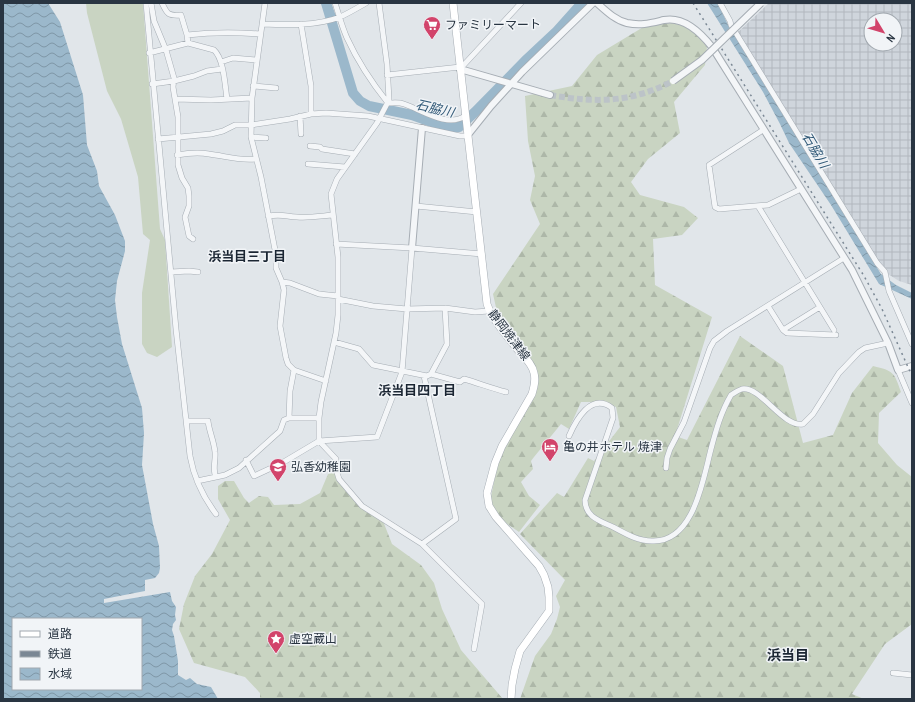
<svg xmlns="http://www.w3.org/2000/svg" width="915" height="702" font-family="'Archivo Narrow','Noto Sans JP',sans-serif">
<defs>
<pattern id="industrial-grid" width="8" height="8" patternUnits="userSpaceOnUse"><rect width="8" height="8" fill="#cfd5dc"/><path d="M0 4h8M4 0v8" fill="none" stroke="#b2b7be"/></pattern>
<pattern id="forest-firs" width="22" height="20" patternUnits="userSpaceOnUse"><rect width="22" height="20" fill="#c9d4c2"/><path d="M5 1l3.5 6h-7zM16 11l3.5 6h-7z" fill="#adb7a8"/></pattern>
<pattern id="water-waves" width="16" height="10" patternUnits="userSpaceOnUse"><rect width="16" height="10" fill="#9bb8cb"/><path d="M0 5q4-4 8 0t8 0" fill="none" stroke="#7e96a6"/></pattern>
</defs>
<rect width="100%" height="100%" fill="#e1e6ea"/>
<path fill="url(#industrial-grid)" fill-rule="evenodd" d="M 769,3 L 912,3 L 912,285 L 899,281 L 888,274 L 878,261 L 737,33 ZM 871,20 L 895,20 L 895,44 L 871,44 Z"/>
<path fill="#c9d4c2" d="M 86,3 L 143,3 L 160,229 L 165,240 L 172,347 L 157,357 L 147,353 L 142,344 L 142,293 L 150,240 L 143,234 L 138,177 L 121,119 L 107,91 L 87,13 Z"/>
<path fill="url(#forest-firs)" d="M 672,23 L 687,27 L 699,33 L 707,47 L 705,65 L 674,102 L 680,133 L 648,159 L 631,182 L 640,195 L 684,207 L 698,218 L 682,235 L 653,239 L 655,285 L 712,317 L 675,436 L 687,440 L 740,336 L 783,366 L 803,443 L 833,435 L 852,393 L 873,366 C 894,371 894,372 901,392 L 879,413 L 878,443 L 897,465 L 912,477 L 912,624 L 885,644 L 852,694 L 864,699 L 520,699 L 535,656 L 551,634 L 557,619 L 560,607 L 556,596 L 565,580 L 520,534 L 557,493 L 564,497 L 588,458 L 594,461 L 620,427 L 616,407 L 600,402 L 581,402 L 569,429 L 561,424 L 534,457 L 531,461 L 533,469 L 521,482 L 529,496 L 540,505 L 519,532 L 500,519 L 490,502 L 498,461 L 513,431 L 538,387 L 537,370 L 512,332 L 497,312 L 493,294 L 540,224 L 530,200 L 535,176 L 528,141 L 525,96 L 572,86 L 597,55 L 645,26 Z
M 334,471 L 345,490 L 383,521 L 392,544 L 421,565 L 434,583 L 442,609 L 461,650 L 503,699 L 260,699 L 260,693 L 245,677 L 194,663 L 179,629 L 184,604 L 195,576 L 212,554 L 230,520 L 218,499 L 218,486 L 225,481 L 234,481 L 244,498 L 249,503 L 259,496 L 268,497 L 274,505 L 300,504 L 320,493 L 328,474 Z"/>
<path fill="url(#water-waves)" fill-rule="evenodd" d="M 3,3 L 48,3 L 60,22 L 83,95 L 87,145 L 97,171 L 99,186 L 115,215 L 125,241 L 125,251 L 117,281 L 115,300 L 117,317 L 122,344 L 142,408 L 144,433 L 142,465 L 153,524 L 159,546 L 160,568 L 159,573 L 155,578 L 145,580 L 145,591 L 104,599 L 104,603 L 170,592 L 172,601 L 176,607 L 175,615 L 176,620 L 173,624 L 172,630 L 174,636 L 178,661 L 178,675 L 186,680 L 190,678 L 197,684 L 211,687 L 218,699 L 3,699 ZM 13,619 L 141,619 L 141,689 L 13,689 Z
M 321,3 L 331,3 L 336,16 L 327,18 Z
M 707,3 L 718,3 L 728,25 L 881,274 L 896,285 L 912,293 L 912,299 L 879,284 L 831,205 L 789,143 L 780,124 L 763,92 Z"/>
<g fill="none" stroke-linecap="round" stroke-linejoin="round">
<path stroke="#9bb8cb" stroke-width="10" d="M 326,3 L 353,93 L 360,101 L 369,106 L 412,115 L 448,128 L 459,127 L 475,112 L 525,61 L 556,32 L 582,3"/>
<path stroke="#bcc3c8" stroke-width="6" stroke-dasharray="6 3" stroke-linecap="butt" d="M 550,95 C 597,103 630,103 673,81"/>
<defs>
<path id="minor" d="M 146,3 L 176,329 L 190,456 C 194,478 203,497 216,514
M 151,3 L 154,21 L 166,50 L 174,78 L 173,87 L 178,117 L 178,165 L 182,178 L 188,188 L 189,196 L 189,206 L 185,217 L 189,236 L 193,239
M 162,3 C 167,14 168,16 181,15 L 187,35
M 265,3 L 252,98 L 251,137 L 261,177 L 276,255 L 276,268 L 282,282 L 284,290 L 280,326 L 286,358 L 288,364 L 294,370 L 326,381
M 335,3 C 339,15 342,27 347,38 C 358,62 372,83 388,103
M 379,3 L 387,64 L 389,100 L 377,123 L 337,179 L 331,194 L 338,257 L 338,315 L 336,333 L 321,402 L 319,418 L 319,441 L 377,437 L 402,372 L 412,248
M 720,3 L 730,21 L 731,25 L 877,263 L 885,272 L 889,291 L 912,344
M 262,24 C 287,25 317,26 340,17 C 349,13 357,8 366,3
M 301,24 L 311,86 L 311,114
M 188,43 L 187,35 C 212,32 236,32 260,34
M 149,53 L 188,43 L 214,50 C 224,59 225,86 227,99
M 221,62 L 233,58 L 257,60
M 460,69 L 521,3
M 387,75 L 460,67
M 152,84 L 174,81 L 194,76 L 207,71 L 222,69
M 253,86 L 276,88
M 175,99 L 211,100 L 252,98
M 388,103 C 393,103 399,102 404,104 C 422,110 447,128 465,116
M 300,116 L 301,134
M 763,130 L 709,165 L 715,207 L 719,209 L 768,205 L 801,189
M 251,137 L 266,138
M 158,139 L 211,134 L 223,131 L 235,125 L 251,125 L 290,119 L 311,114 L 326,113 L 368,116 L 460,136 L 467,136
M 310,146 L 320,147 L 322,149 L 355,154
M 177,155 C 188,153 198,152 209,154 C 225,156 239,161 256,159
M 308,164 L 345,167
M 416,206 L 477,212
M 758,206 L 834,330
M 268,216 C 282,214 284,216 297,217 C 309,218 321,216 333,215
M 336,244 L 412,248 L 482,254
M 171,272 L 189,271 L 198,272
M 282,282 L 290,283 L 319,294 L 338,296
M 338,299 L 373,306 L 407,309 L 445,308 L 475,312 L 489,311
M 768,306 L 783,330 L 787,333 L 836,335
M 783,330 L 820,307
M 334,342 L 359,349 L 373,365 L 427,376 L 431,374 L 447,344 L 445,308
M 898,370 L 912,403
M 431,374 L 460,382 L 464,379 C 478,383 491,388 506,392
M 289,418 L 290,391 L 294,370
M 187,421 L 208,421 C 209,431 214,441 215,452 C 216,460 212,470 216,477 L 225,475 L 239,468 L 280,431 L 284,420 L 289,418 L 319,418
M 569,436 C 576,420 591,392 612,408 L 613,418 L 585,500 C 585,517 600,521 613,527 C 626,534 638,541 652,541 C 694,543 703,479 711,449 C 716,430 721,412 731,395 C 734,393 739,390 742,389 C 761,386 783,428 803,424 L 813,414 L 839,373 L 859,352 L 865,348 L 888,343
M 246,460 L 254,476 L 282,463 L 319,441 L 336,459 L 336,469 L 339,479 L 362,506 L 422,544 L 482,604 L 474,649
M 666,468 L 667,458 L 670,449 L 684,422 L 710,348 L 714,341 L 727,331 L 844,258
M 197,481 L 216,477
M 422,544 L 456,519 L 424,376
M 893,673 L 912,675"/>
<path id="tertiary" d="M 597,3 C 606,11 615,20 627,23 C 641,26 651,23 664,20 C 684,16 701,33 712,47 L 852,270 L 888,343 L 898,370 L 912,366
M 460,69 L 550,95
M 467,136 L 491,106 L 522,72 L 593,3
M 412,248 L 422,128"/>
<path id="secondary" d="M 453,3 L 487,304 C 493,321 507,336 518,350 C 524,357 532,363 534,373 C 536,380 534,387 532,394 L 502,446 L 495,463 L 487,493 L 489,506 L 496,517 L 539,566 L 544,575 L 548,587 L 549,597 L 549,611 L 520,651 L 515,669 L 512,685 L 511,699"/>
</defs>
<use href="#minor" stroke="#a6adb4" stroke-width="6"/>
<use href="#tertiary" stroke="#a6adb4" stroke-width="8"/>
<use href="#secondary" stroke="#a6adb4" stroke-width="8"/>
<use href="#minor" stroke="#f4f6f8" stroke-width="5"/>
<use href="#tertiary" stroke="#f4f6f8" stroke-width="6"/>
<use href="#secondary" stroke="#fff" stroke-width="7"/>
<path stroke="#7a8794" stroke-width="1.5" stroke-dasharray="2 4" stroke-linecap="butt" d="M 693,3 L 864,276 L 882,309 L 912,376"/>
<defs>
<path id="tertiary-bridge" d="M 673,81 L 702,60 L 761,3"/>
</defs>
<use href="#tertiary-bridge" stroke="#a6adb4" stroke-width="8" stroke-linecap="butt"/>
<use href="#tertiary-bridge" stroke="#f4f6f8" stroke-width="6"/>
</g>
<defs>
<symbol id="supermarket-pin" viewBox="-11 -11 22 30"><path d="M0 17L-7.5 6A9.5 9.5 0 1 1 7.5 6Z" fill="#d2446b" stroke="#f1f4f7"/><path d="M-6-5.5h2.5l.6 2H6L4.5 2H-2.5L-4.4-4H-6ZM-1.5 3.2a1.3 1.3 0 1 0 .1 0ZM3 3.2a1.3 1.3 0 1 0 .1 0Z" fill="#fff"/></symbol>
<symbol id="hotel-pin" viewBox="-11 -11 22 30"><path d="M0 17L-7.5 6A9.5 9.5 0 1 1 7.5 6Z" fill="#d2446b" stroke="#f1f4f7"/><path d="M-6-4.5h1.5V1H6V5H4.5V3h-9V5H-6ZM-4 0a1.8 1.8 0 1 1 3.6 0ZM.5 0V-2.5h3Q6-2.5 6 0Z" fill="#fff"/></symbol>
<symbol id="school-pin" viewBox="-11 -11 22 30"><path d="M0 17L-7.5 6A9.5 9.5 0 1 1 7.5 6Z" fill="#d2446b" stroke="#f1f4f7"/><path d="M0-5L7-2L0 1L-7-2ZM-4 1L0 2.5L4 1V4Q0 6-4 4Z" fill="#fff"/></symbol>
<symbol id="sight-pin" viewBox="-11 -11 22 30"><path d="M0 17L-7.5 6A9.5 9.5 0 1 1 7.5 6Z" fill="#d2446b" stroke="#f1f4f7"/><path d="M0-6L1.8-2.2L6-1.7L2.9 1.2L3.7 5.4L0 3.3L-3.7 5.4L-2.9 1.2L-6-1.7L-1.8-2.2Z" fill="#fff"/></symbol>
</defs>
<g fill-rule="evenodd">
<use href="#supermarket-pin" x="422" y="15" width="20" height="27"/>
<use href="#hotel-pin" x="540" y="437" width="20" height="27"/>
<use href="#school-pin" x="268" y="457" width="20" height="27"/>
<use href="#sight-pin" x="266" y="629" width="20" height="27"/>
</g>
<g text-anchor="middle" stroke-width="3" stroke-linejoin="round" paint-order="stroke">
<g font-size="12" fill="#293542" stroke="#f1f4f7" text-anchor="start">
<text x="445" y="29">ファミリーマート</text>
<text x="563" y="451">亀の井ホテル 焼津</text>
<text x="291" y="471">弘香幼稚園</text>
<text x="289" y="643">虚空蔵山</text>
</g>
<g font-size="12" fill="#293542" stroke="#f1f4f7">
<text transform="translate(509 335) rotate(53)" y="4">静岡焼津線</text>
</g>
<g font-size="13" font-style="italic" fill="#325a78" stroke="#f1f4f7">
<text transform="translate(435 108) rotate(13)" y="5">石脇川</text>
<text transform="translate(816 150) rotate(59)" y="5">石脇川</text>
</g>
<g font-size="13" font-weight="bold" fill="#1b2633" stroke="#f1f4f7">
<text x="247" y="261">浜当目三丁目</text>
<text x="417" y="395">浜当目四丁目</text>
</g>
<g font-size="14" font-weight="bold" fill="#1b2633" stroke="#f1f4f7">
<text x="788" y="660">浜当目</text>
</g>
</g>
<rect width="915" height="702" fill="none" stroke="#293542" stroke-width="8"/>
<rect x="12" y="618" width="130" height="72" fill="#f1f4f7" stroke="#a1a8af"/>
<rect x="20" y="631" width="20" height="6" fill="#ffffff" stroke="#a1a8af"/>
<text x="48" y="638" font-size="12" fill="#293542">道路</text>
<rect x="20" y="651" width="20" height="6" fill="#7a8794" stroke="#a1a8af"/>
<text x="48" y="658" font-size="12" fill="#293542">鉄道</text>
<rect x="20" y="668" width="20" height="12" fill="url(#water-waves)" stroke="#a1a8af"/>
<text x="48" y="678" font-size="12" fill="#293542">水域</text>
<g transform="translate(883 32) rotate(128)"><circle r="19" fill="#f1f4f7" stroke="#a1a8af"/>
<path d="M0-3L7 15L0 10L-7 15Z" fill="#d2446b"/>
<text y="-6" font-size="11" font-weight="bold" text-anchor="middle" fill="#293542">N</text>
</g>
</svg>
